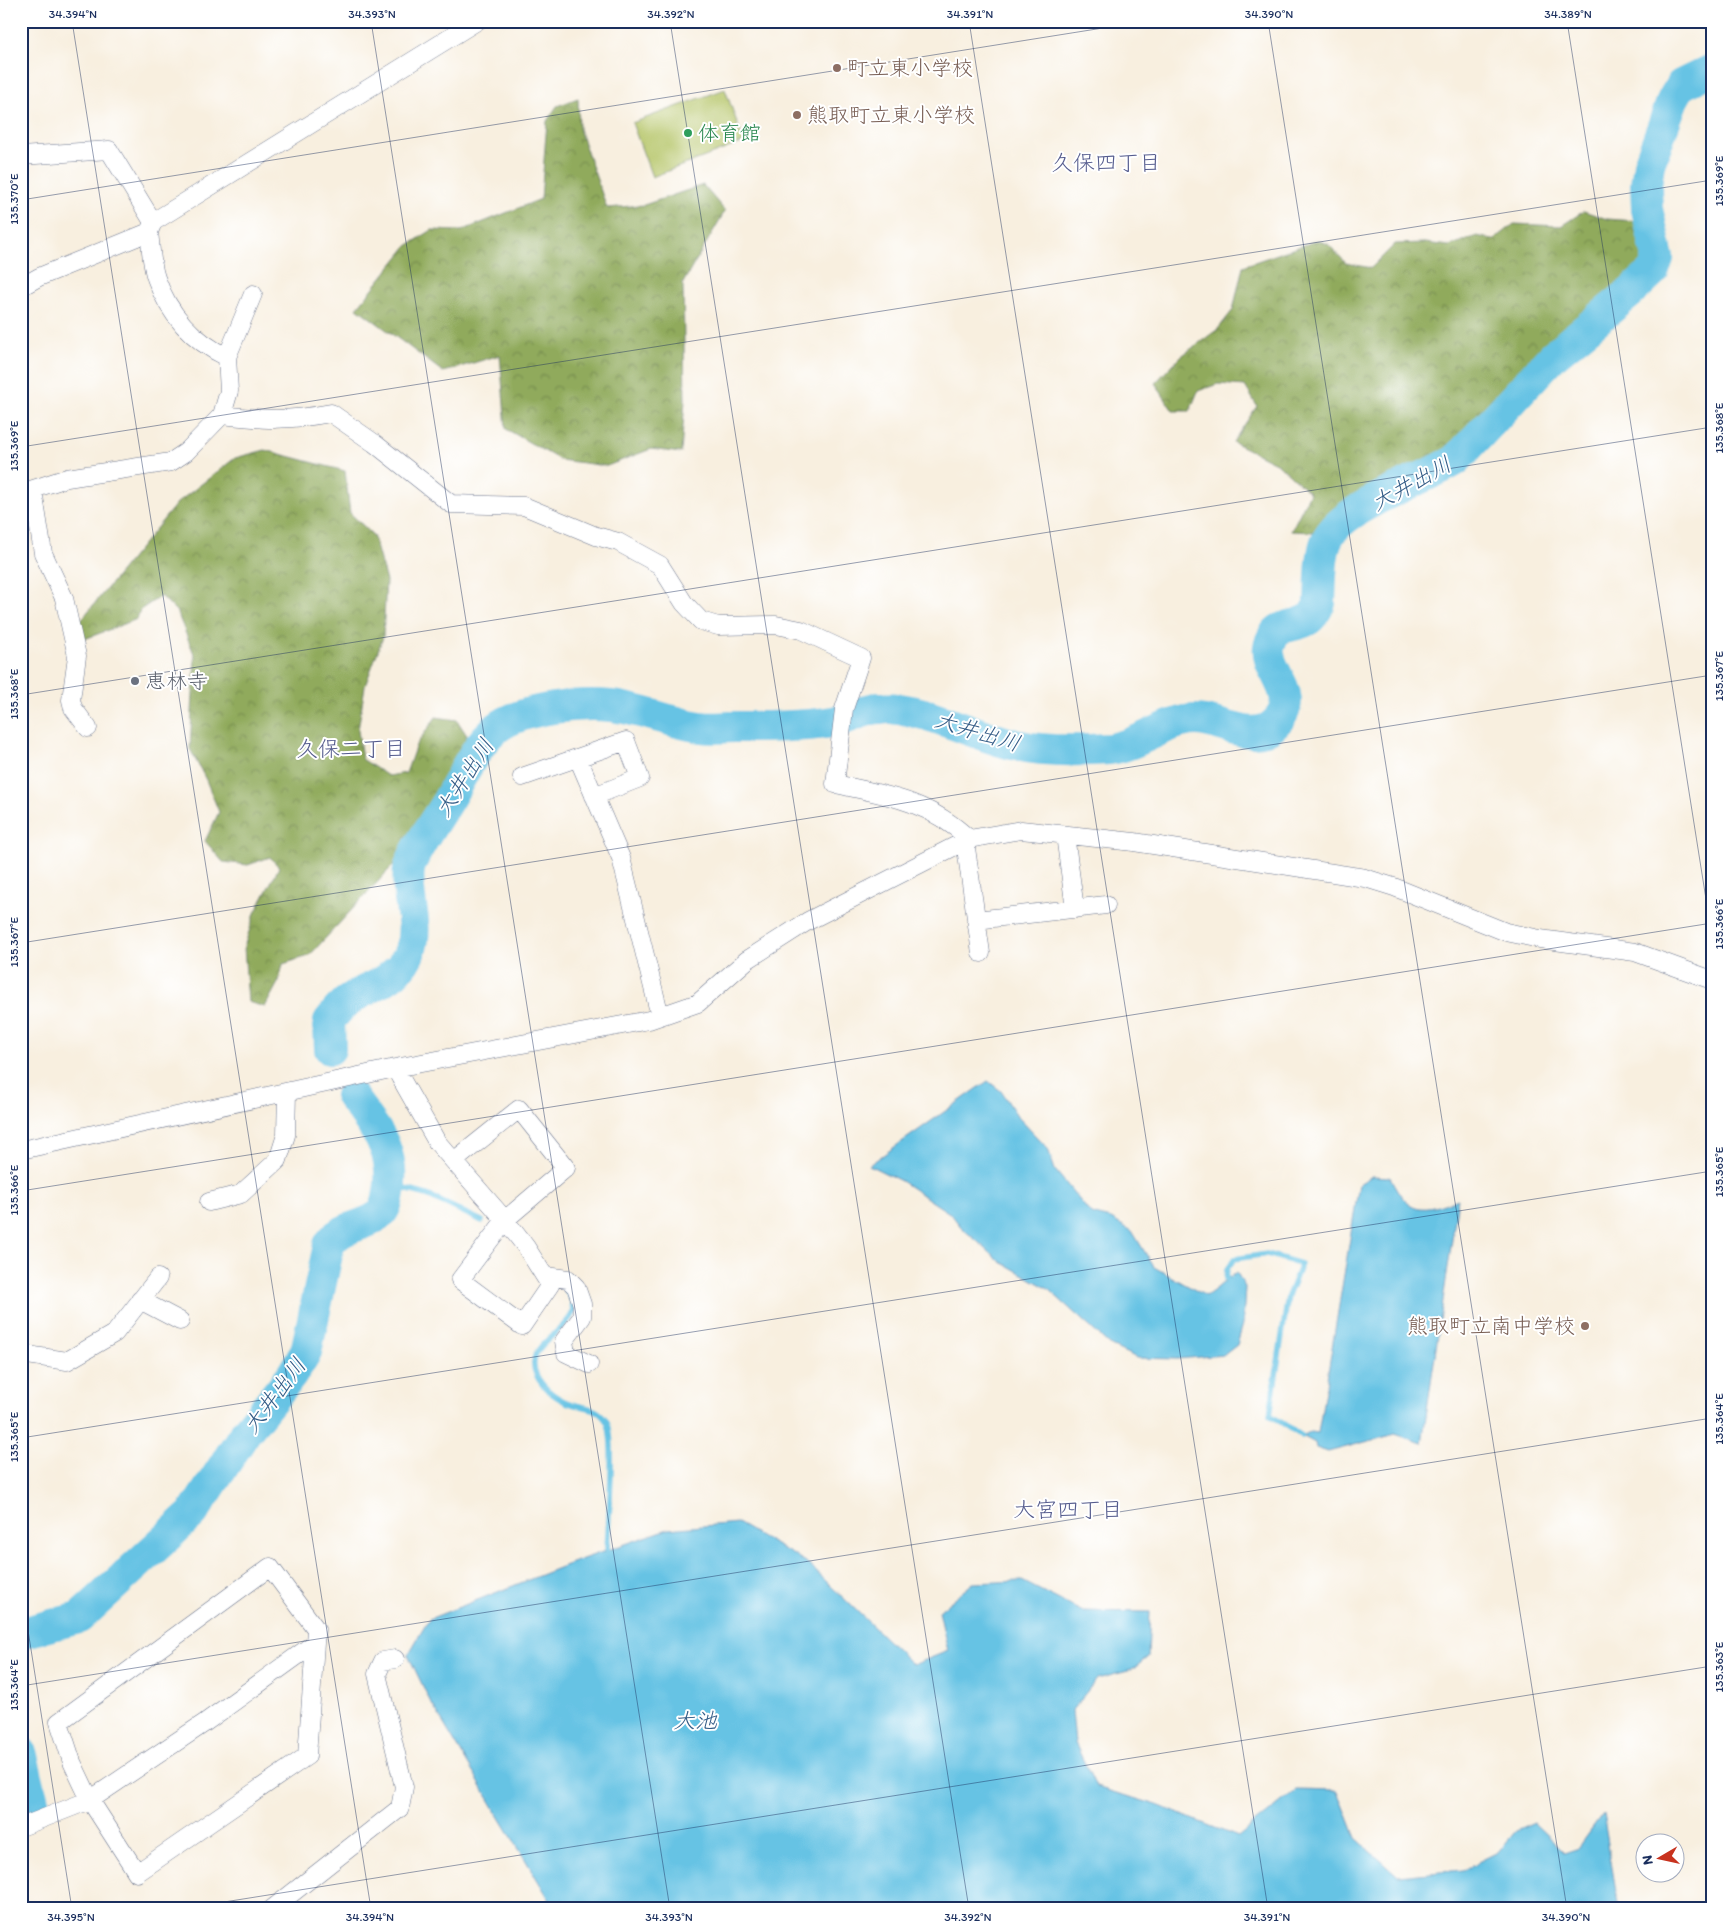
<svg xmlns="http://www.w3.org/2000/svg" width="1733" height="1930" font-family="Itim,'Klee One',sans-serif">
<defs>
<pattern id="forest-crowns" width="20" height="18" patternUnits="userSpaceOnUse" patternTransform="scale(1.25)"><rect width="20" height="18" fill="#90aa5c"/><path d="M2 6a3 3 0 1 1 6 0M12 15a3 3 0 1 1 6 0" fill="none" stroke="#758b4f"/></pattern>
</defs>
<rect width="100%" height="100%" fill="#fff"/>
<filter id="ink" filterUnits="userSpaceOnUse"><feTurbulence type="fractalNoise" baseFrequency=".02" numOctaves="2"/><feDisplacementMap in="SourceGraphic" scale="10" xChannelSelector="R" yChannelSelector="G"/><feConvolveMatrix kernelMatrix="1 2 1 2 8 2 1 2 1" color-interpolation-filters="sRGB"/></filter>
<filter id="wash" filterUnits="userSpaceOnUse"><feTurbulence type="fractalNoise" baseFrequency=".0096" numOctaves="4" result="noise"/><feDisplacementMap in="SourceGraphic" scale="20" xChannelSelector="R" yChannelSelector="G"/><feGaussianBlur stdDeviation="1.12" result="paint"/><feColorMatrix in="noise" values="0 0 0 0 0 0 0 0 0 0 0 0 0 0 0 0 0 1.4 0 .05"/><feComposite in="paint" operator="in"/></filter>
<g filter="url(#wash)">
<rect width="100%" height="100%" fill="#f8efdf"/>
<path fill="url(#forest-crowns)" stroke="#566c5d" d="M 578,98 L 579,129 L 607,208 L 644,205 L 703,185 L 725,211 L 683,283 L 685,400 L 681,453 L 651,449 L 607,466 L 560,460 L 506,429 L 500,355 L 443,372 L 357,308 L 407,246 L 432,230 L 461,231 L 541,199 L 547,121 L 557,106 Z
M 1584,211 L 1607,219 L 1637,221 L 1649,248 L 1647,268 L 1549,351 L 1451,455 L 1371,489 L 1313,532 L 1291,531 L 1310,493 L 1278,464 L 1233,442 L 1257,406 L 1245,386 L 1218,384 L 1198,391 L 1190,411 L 1173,411 L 1155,383 L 1180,357 L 1218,329 L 1233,310 L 1243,266 L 1318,240 L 1328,244 L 1346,263 L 1371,268 L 1395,244 L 1425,243 L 1449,246 L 1477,236 L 1494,240 L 1514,224 L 1561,226 Z
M 265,450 L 345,471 L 350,513 L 373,535 L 386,581 L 383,637 L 365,686 L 358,730 L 362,759 L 388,776 L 406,773 L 416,745 L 436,717 L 457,720 L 468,737 L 452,773 L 399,859 L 309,956 L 283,964 L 279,981 L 265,1007 L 248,1002 L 244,947 L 255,913 L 279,867 L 270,857 L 248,865 L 223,862 L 205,841 L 219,812 L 206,780 L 190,749 L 195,656 L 177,612 L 161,596 L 140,610 L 137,619 L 82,640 L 76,626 L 177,503 L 235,458 Z"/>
<path fill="#b5c568" stroke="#687a63" d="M 725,89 L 744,142 L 652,177 L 632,123 Z"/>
<path fill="#66c3e4" stroke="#4079a1" d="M 988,1081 L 1001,1091 L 1018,1117 L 1048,1149 L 1055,1170 L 1091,1214 L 1111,1219 L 1132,1231 L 1154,1267 L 1206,1296 C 1218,1289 1225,1279 1237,1273 L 1245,1287 L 1243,1324 L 1237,1345 L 1224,1355 L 1177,1359 L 1137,1358 L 1111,1346 L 1047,1288 L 1001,1262 L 962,1228 L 951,1214 L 901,1181 L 869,1165 Z
M 1372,1176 L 1390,1177 C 1409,1215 1421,1213 1458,1199 L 1422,1443 L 1395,1434 L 1328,1452 L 1316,1448 L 1315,1443 L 1302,1436 L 1310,1432 L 1318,1433 L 1359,1184 Z
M 737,1523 L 806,1562 L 913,1665 L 948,1651 L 939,1611 L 973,1583 L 1022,1581 L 1081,1611 L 1150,1612 L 1148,1657 L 1132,1670 L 1097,1679 L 1072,1710 L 1075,1743 L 1096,1787 L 1157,1805 L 1238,1837 L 1296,1790 L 1338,1791 L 1356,1838 L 1398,1876 L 1462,1870 L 1498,1852 L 1516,1831 L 1534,1823 L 1564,1852 L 1579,1847 L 1603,1814 L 1619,1909 L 555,1909 L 430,1701 L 408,1655 L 429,1619 L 574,1562 L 668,1529 Z"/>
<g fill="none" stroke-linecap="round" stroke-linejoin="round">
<path stroke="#66c3e4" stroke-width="5.5" d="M 390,1185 L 427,1195 L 482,1221
M 1226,1279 L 1227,1269 L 1234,1259 L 1267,1254 L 1301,1264 L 1288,1296 L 1270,1415 L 1302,1436
M 565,1288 L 572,1300 L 573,1312 C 566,1330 535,1343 534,1361 C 532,1379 550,1394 564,1401 C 580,1409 597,1404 607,1422 C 616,1438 608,1526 607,1550"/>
<path stroke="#66c3e4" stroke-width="32" d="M 330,1049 L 329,1021 C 336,1012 342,1004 352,998 C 375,984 402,977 411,948 C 419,922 405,895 409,869 C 413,851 438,817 448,800 C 459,781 469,760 482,743 C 487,736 495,729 501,725 C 528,708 579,703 611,706 C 641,709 671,723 701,727 C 712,729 723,727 734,727 C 767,727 801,727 833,722 C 852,719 864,707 883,708 C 930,708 971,735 1016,745 C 1045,752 1079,751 1109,749 C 1139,746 1167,720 1196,720 C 1219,720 1253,743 1273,725 C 1306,697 1264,671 1269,647 C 1275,620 1293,630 1309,619 C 1314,615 1317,609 1320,603 C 1321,584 1320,563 1325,545 C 1334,508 1425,480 1456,460 L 1554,355 L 1631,292 L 1654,270 L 1658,258 L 1647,209 L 1646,185 L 1649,164 L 1673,99 L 1681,85 L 1712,70
M 21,1633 L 79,1618 L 193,1513 L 245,1433 L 291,1376 L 306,1352 L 329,1245 C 339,1226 362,1228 378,1216 C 385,1211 388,1200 389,1192 C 396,1149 375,1129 351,1096
M 21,1752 L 34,1806 L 21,1810"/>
</g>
</g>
<g filter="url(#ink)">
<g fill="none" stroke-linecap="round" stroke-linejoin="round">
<defs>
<path id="minor" d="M 21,156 L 109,150 L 153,222
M 149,232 C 151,247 151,264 156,278 C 169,315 193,341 227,357
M 21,287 L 39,277 L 149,232 L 153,222 L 477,21
M 222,415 L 229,391 L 227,357 L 253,294
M 33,490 L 43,553 L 64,598 L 77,656 L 71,700 L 73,708 L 88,728
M 21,493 L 67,478 L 171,462 L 186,452 L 222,415 C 265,420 288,421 331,413 L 374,443 L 451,504 L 524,506 L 596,536 L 618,542 L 660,565 L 684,603 L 701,621 L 718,626 L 776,625 L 801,630 L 861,658 L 844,709 L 835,784 C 887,795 929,801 969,839
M 578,758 L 621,858 L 660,1016
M 522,777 L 626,741 L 640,778 L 594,796
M 1065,835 L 1075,909
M 965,841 L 981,953
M 976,920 L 1106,905
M 395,1068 L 437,1142 L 505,1220 L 526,1247 L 550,1285 L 522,1326 L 460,1280 L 505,1220 L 566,1168 L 519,1109 L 454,1161
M 21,1150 L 395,1068 L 649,1020 L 698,1003 L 747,960 L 808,921 L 969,839 L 1021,830 L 1134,842 L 1365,878 L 1394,887 L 1506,932 L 1540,939 L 1635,952 L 1712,980
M 209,1202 L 241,1194 L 278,1160 L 286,1135 L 287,1092
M 545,1276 L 568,1279 L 576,1287 L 582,1304 L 582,1317 L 564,1341 L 566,1353 L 589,1364
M 140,1300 L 180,1321
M 21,1354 L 67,1361 L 115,1333 L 158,1278
M 270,1567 L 316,1629 L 315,1643 L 203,1724 L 90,1800 L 72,1762 L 59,1722 Z
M 21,1827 L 90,1800 L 137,1873 L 307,1756 L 315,1643
M 272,1909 L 400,1808 L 404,1787 L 377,1674 L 383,1661 L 395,1659"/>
</defs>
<use href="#minor" stroke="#68728b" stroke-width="19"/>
<use href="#minor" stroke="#fff" stroke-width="18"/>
</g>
</g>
<path fill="none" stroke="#1b2f5e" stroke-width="1" stroke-opacity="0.45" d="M 72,21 L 371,1909M 371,21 L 670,1909M 670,21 L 969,1909M 969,21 L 1268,1909M 1268,21 L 1567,1909M 1567,21 L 1712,937M 21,200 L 1147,21M 21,447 L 1712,180M 21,695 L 1712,427M 21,943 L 1712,675M 21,1191 L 1712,923M 21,1438 L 1712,1171M 21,1586 L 72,1909M 21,1686 L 1712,1418M 180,1909 L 1712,1666"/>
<g fill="#8d6e63" stroke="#fff" stroke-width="2">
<circle cx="837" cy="68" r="5"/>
<circle cx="797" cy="115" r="5"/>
<circle cx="1585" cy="1326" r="5"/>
</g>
<circle fill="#2e9e5b" stroke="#fff" stroke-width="2" cx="688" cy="133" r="5"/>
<circle fill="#6b7280" stroke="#fff" stroke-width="2" cx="135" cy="681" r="5"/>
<g text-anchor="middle" stroke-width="4" stroke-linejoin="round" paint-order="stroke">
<g font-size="21" fill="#785e54" stroke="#fff" text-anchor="start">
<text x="847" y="75">町立東小学校</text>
<text x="807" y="122">熊取町立東小学校</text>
<text x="1575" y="1333" text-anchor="end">熊取町立南中学校</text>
</g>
<g font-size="21" fill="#27864d" stroke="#fff" text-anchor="start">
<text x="698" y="140">体育館</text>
</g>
<g font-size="21" fill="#5b616d" stroke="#fff" text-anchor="start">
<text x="145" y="688">恵林寺</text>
</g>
<g font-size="22" fill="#555c8e" stroke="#fff">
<text x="1106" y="170">久保四丁目</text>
<text x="351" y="756">久保二丁目</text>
<text x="1068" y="1517">大宮四丁目</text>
</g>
<g font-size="22" font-style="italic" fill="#325b86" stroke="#fff">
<text transform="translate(1411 483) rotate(-29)" y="8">大井出川</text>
<text transform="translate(978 731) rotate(17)" y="8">大井出川</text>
<text transform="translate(464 777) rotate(-57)" y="8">大井出川</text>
<text transform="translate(274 1395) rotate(-53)" y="8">大井出川</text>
<text x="695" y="1728">大池</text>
</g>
</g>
<rect width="1733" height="1930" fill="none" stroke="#fff" stroke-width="55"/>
<g transform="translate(1660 1858) rotate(261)"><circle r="24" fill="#ffffff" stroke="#a4acbf"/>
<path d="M0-4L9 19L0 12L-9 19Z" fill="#c8321e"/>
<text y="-8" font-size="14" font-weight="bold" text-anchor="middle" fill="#1b2f5e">N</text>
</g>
<rect x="28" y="28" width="1678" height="1874" fill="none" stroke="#1b2f5e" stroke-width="2"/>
<g font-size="12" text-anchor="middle" fill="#1b2f5e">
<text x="73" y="18">34.394°N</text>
<text x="372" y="18">34.393°N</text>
<text x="671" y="18">34.392°N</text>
<text x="970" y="18">34.391°N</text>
<text x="1269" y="18">34.390°N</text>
<text x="1568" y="18">34.389°N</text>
<text transform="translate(1719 181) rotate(-90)" y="4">135.369°E</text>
<text transform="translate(14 199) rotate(-90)" y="4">135.370°E</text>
<text transform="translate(1719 428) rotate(-90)" y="4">135.368°E</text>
<text transform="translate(14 446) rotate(-90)" y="4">135.369°E</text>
<text transform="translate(1719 676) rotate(-90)" y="4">135.367°E</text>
<text transform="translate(14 694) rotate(-90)" y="4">135.368°E</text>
<text transform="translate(1719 924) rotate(-90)" y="4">135.366°E</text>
<text transform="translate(14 942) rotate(-90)" y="4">135.367°E</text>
<text transform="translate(1719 1172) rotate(-90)" y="4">135.365°E</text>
<text transform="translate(14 1190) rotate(-90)" y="4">135.366°E</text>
<text transform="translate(1719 1419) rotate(-90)" y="4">135.364°E</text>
<text transform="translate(14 1437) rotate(-90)" y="4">135.365°E</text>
<text transform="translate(1719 1667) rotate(-90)" y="4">135.363°E</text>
<text transform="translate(14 1685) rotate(-90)" y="4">135.364°E</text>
<text x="71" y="1921">34.395°N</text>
<text x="370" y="1921">34.394°N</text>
<text x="669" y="1921">34.393°N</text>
<text x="968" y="1921">34.392°N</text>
<text x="1267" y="1921">34.391°N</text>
<text x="1566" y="1921">34.390°N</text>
</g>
</svg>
